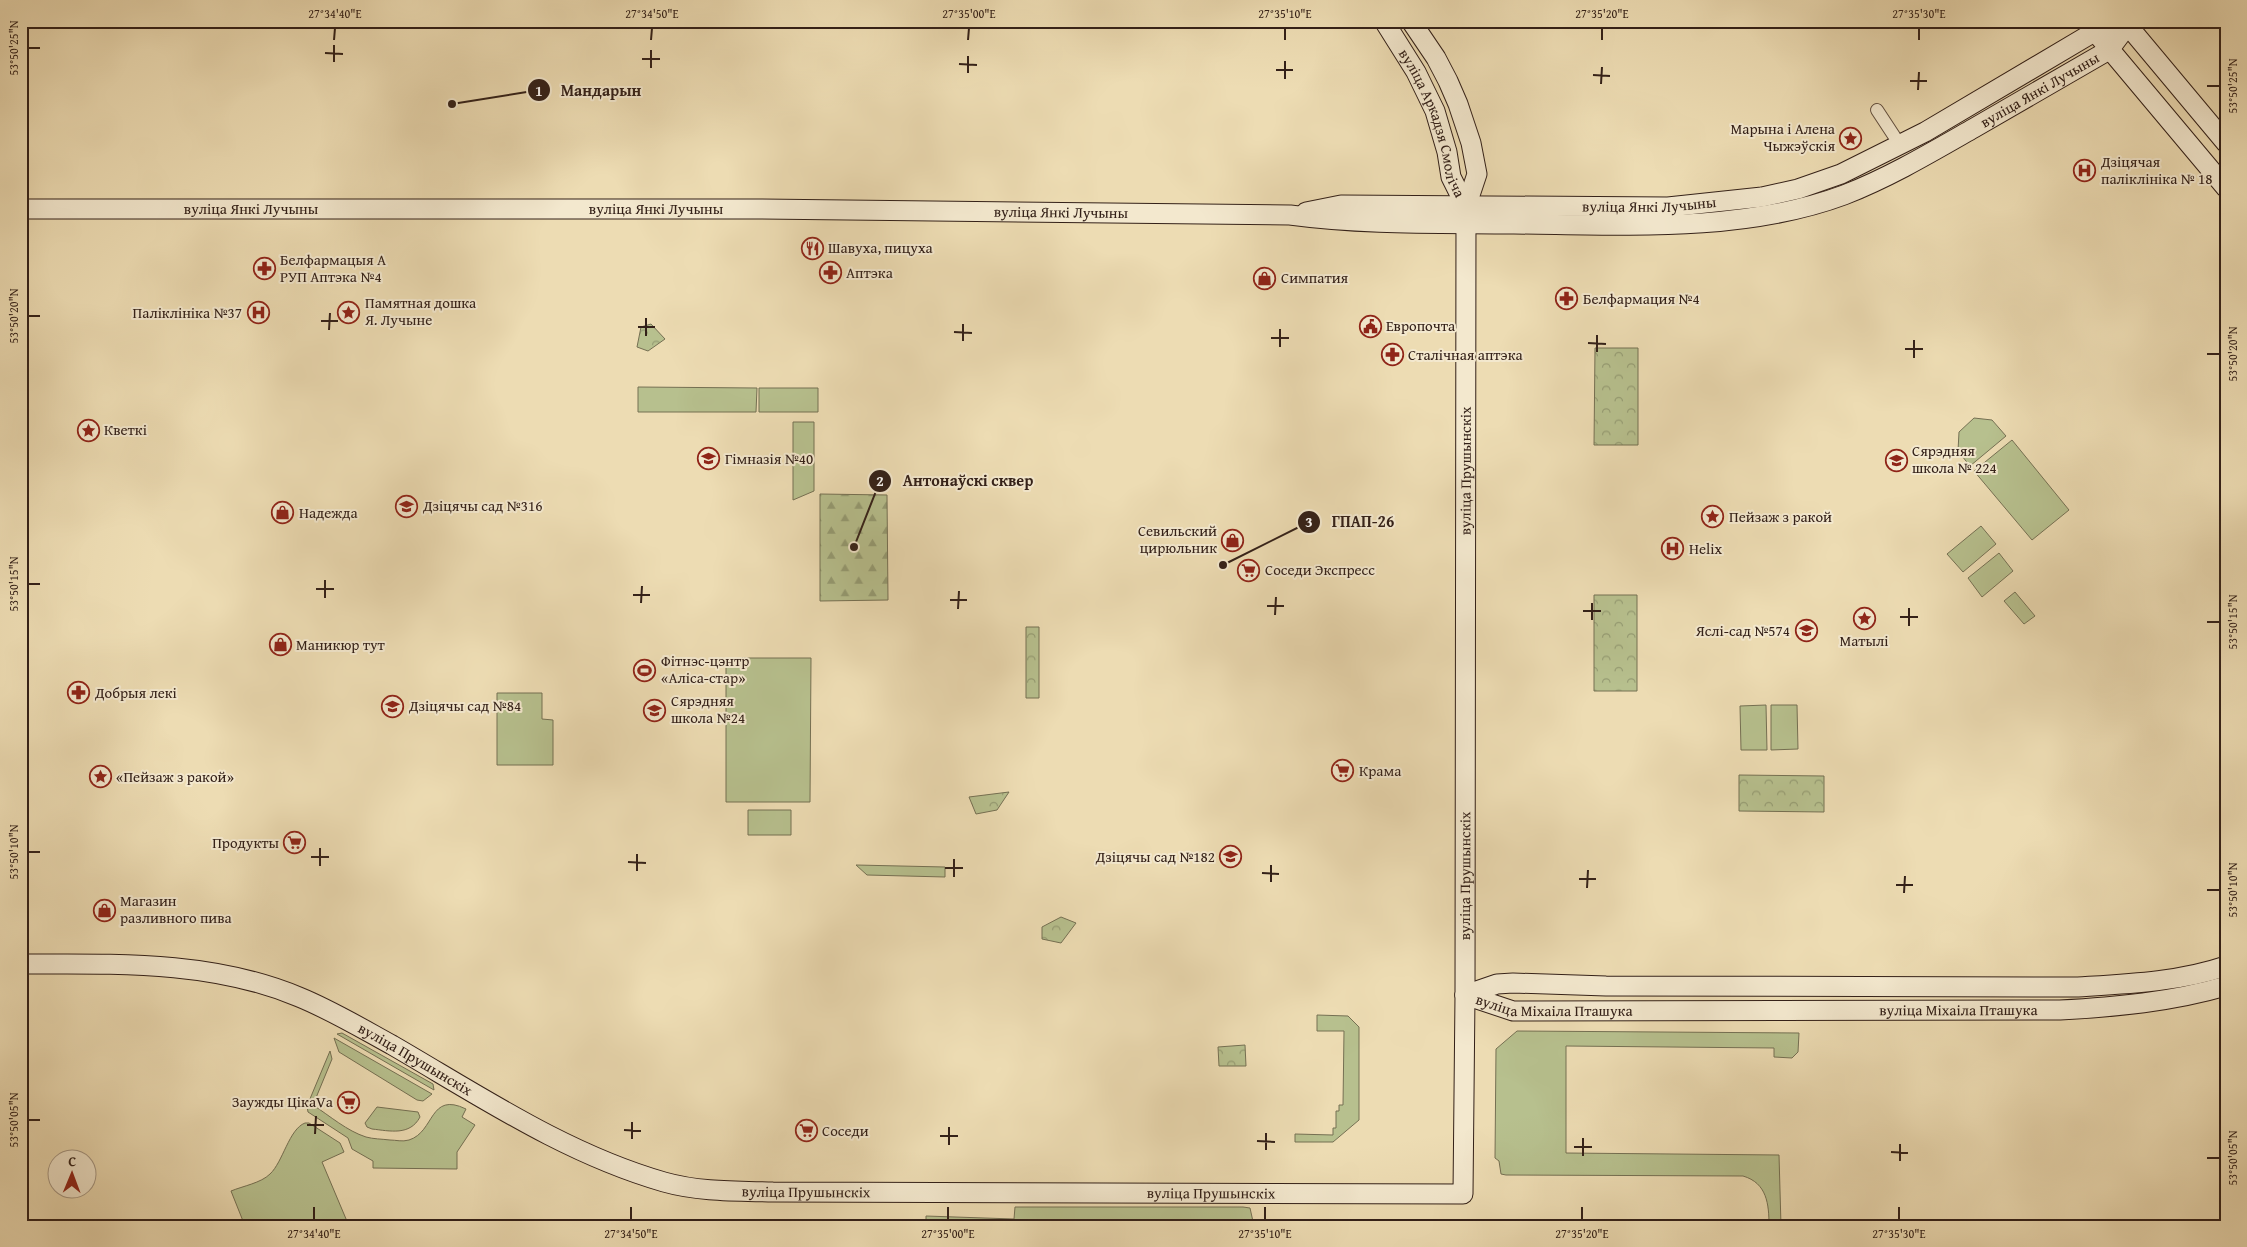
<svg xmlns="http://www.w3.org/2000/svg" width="2247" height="1247" font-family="'Gentium Book Plus',serif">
<defs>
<pattern id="forest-firs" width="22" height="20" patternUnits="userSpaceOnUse" patternTransform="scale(1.25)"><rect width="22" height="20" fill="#b7c08e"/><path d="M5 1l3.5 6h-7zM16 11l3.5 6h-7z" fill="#959c73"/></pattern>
<pattern id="park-crowns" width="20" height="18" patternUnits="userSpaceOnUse" patternTransform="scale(1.25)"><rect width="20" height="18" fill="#b7c08e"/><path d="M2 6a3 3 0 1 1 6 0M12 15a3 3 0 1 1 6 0" fill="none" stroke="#959c73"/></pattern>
</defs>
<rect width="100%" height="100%" fill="#eddcb3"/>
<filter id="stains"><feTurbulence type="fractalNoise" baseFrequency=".004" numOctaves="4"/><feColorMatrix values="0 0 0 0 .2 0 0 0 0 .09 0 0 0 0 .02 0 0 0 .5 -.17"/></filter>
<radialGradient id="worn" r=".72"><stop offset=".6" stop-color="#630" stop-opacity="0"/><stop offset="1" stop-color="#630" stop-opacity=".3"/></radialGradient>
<path fill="#b7c08e" stroke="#757053" d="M 638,387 L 757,388 L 756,412 L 638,412 Z
M 759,388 L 818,388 L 818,412 L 759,412 Z
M 1974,418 L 1992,420 L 2006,436 L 1970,466 L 1958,451 L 1959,432 Z
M 793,422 L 814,422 L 814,491 L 793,500 Z
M 2012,440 L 2069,510 L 2032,540 L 1974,471 Z
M 1981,526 L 1996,544 L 1963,572 L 1947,554 Z
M 1999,553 L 2013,571 L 1982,597 L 1968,578 Z
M 2015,592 L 2035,616 L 2024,624 L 2004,601 Z
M 726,658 L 811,658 L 810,802 L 726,802 Z
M 497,693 L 542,693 L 542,719 L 553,720 L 553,765 L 497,765 Z
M 1766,705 L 1767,750 L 1741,750 L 1740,706 Z
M 1771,705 L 1797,705 L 1798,749 L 1771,750 Z
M 748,810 L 791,810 L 791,835 L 748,835 Z
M 856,865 L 945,867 L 945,877 L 867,875 Z
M 1317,1015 L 1348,1016 L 1359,1027 L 1359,1120 L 1333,1142 L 1295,1142 L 1295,1134 L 1333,1135 L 1333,1128 L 1336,1128 L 1336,1111 L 1339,1111 L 1339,1105 L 1343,1105 L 1344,1031 L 1317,1031 Z
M 1517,1031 L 1799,1033 L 1798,1052 L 1792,1058 L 1774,1057 L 1774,1048 L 1566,1046 L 1566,1153 L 1779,1155 L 1781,1226 L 1769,1226 C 1769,1204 1767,1183 1743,1176 L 1506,1175 L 1501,1174 L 1499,1161 L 1495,1158 L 1496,1049 Z
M 342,1033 L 433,1084 L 434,1090 L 337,1034 Z
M 334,1038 L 432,1094 L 423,1101 L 417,1100 L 339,1052 Z
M 330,1051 L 332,1059 L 313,1105 C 330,1116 347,1131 366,1137 C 373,1139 382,1139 390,1140 C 396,1140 402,1142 409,1140 C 435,1132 429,1091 466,1109 L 462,1117 L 475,1125 L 457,1152 L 457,1169 L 373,1168 L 373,1161 L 352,1149 L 348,1138 L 308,1112 L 307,1106 Z
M 377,1107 L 418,1112 L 420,1117 C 410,1136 390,1131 372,1129 L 367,1127 L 365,1123 Z
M 305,1123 L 309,1123 L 340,1143 L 344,1152 L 322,1162 L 349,1226 L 245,1226 L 231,1191 C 243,1186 261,1183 270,1174 C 283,1162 289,1129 305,1123 Z
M 1015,1207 L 1243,1207 L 1250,1208 L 1254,1226 L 926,1224 L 926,1216 L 1014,1219 Z"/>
<path fill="url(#forest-firs)" stroke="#757053" d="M 820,494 L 887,495 L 888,600 L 820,601 Z"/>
<path fill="url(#park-crowns)" stroke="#757053" d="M 651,324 L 665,339 L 648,351 L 637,347 L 641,327 Z
M 1595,348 L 1638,348 L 1638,445 L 1594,445 Z
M 1594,595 L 1637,595 L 1637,691 L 1594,691 Z
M 1026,627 L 1039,627 L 1039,698 L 1026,698 Z
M 1739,775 L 1824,776 L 1824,812 L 1739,811 Z
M 1009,792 L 997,810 L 976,814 L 969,797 Z
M 1061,917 L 1076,923 L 1061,943 L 1042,939 L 1042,927 Z
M 1245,1045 L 1246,1066 L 1219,1066 L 1218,1047 Z"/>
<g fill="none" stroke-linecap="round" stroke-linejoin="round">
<defs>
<path id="street" d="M 1877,110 L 1900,145"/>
<g id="secondary">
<path id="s1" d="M 1384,21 L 1416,72 L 1435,111 L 1447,152 L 1451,177 L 1466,207"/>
<path d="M 2086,21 L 2226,188"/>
<path d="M 2124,21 L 2226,143"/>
<path id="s2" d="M 21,209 L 760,209 L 1290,215 C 1365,225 1438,223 1514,224 C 1621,225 1742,233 1844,195 C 1890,177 1932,152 1974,128 C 2019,102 2064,76 2109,50 L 2127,26"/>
<path id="s3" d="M 1306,212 L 1341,205 L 1668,207 L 1762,197 L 1798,189 L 1841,174 L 1925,132 L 2094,32 L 2127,26"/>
<path id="s4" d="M 21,964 C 114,964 211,960 299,997 C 331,1010 361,1028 392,1045 C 480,1096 566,1154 664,1182 C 699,1192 737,1191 773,1192 L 1463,1194 L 1465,995 L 1466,207 L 1477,174 L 1471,143 L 1458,104 L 1448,81 L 1436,58 L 1411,21"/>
<path id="s5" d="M 1465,995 L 1513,1011 L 2060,1010 C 2116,1007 2171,1002 2226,986"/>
<path d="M 1465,995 L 1497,984 L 1513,983 L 1606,986 L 2078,987 C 2127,984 2179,982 2226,966"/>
</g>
</defs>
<use href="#street" stroke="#624f3f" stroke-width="14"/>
<use href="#secondary" stroke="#332018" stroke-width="21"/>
<use href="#street" stroke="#f3e8ce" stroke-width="12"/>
<use href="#secondary" stroke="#f3e8ce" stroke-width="19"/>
</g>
<path fill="none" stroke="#332018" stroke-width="2" d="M 334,40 L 335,28M 651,40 L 652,28M 968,40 L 969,28M 1285,40 L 1285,28M 1602,40 L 1602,28M 1919,40 L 1919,28M 28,48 L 40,48M 325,53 L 343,54M 642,59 L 660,59M 334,62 L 334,45M 959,64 L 977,65M 651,68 L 651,50M 1276,70 L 1293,70M 968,73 L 968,56M 1593,75 L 1610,76M 1285,79 L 1285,61M 1910,81 L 1927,81M 1601,84 L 1602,67M 2207,86 L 2220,86M 1918,90 L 1919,72M 28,316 L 40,316M 321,321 L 338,321M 638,327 L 655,327M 329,330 L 330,313M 954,332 L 972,333M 646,336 L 646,318M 1271,338 L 1289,338M 963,341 L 963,324M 1588,343 L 1606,344M 1280,347 L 1280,329M 1905,349 L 1923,349M 1597,352 L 1597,335M 2207,354 L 2220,354M 1914,358 L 1914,340M 28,584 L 40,584M 316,589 L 334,589M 633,595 L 650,595M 325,598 L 325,580M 950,600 L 967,600M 641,603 L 642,586M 1267,606 L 1284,606M 958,609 L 959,591M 1583,611 L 1601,611M 1275,615 L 1276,597M 1900,617 L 1918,617M 1592,620 L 1592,603M 2207,622 L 2220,622M 1909,626 L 1909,608M 28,852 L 40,852M 311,857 L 329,857M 628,862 L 646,863M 320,866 L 320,848M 945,868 L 963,868M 637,871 L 637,854M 1262,873 L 1279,874M 954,877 L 954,859M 1579,879 L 1596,879M 1271,882 L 1271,865M 1896,885 L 1913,885M 1587,888 L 1588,870M 2207,890 L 2220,890M 1904,893 L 1905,876M 28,1120 L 40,1120M 307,1125 L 324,1125M 624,1130 L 641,1131M 315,1134 L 316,1116M 940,1136 L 958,1136M 632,1139 L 632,1122M 1257,1141 L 1275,1142M 949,1145 L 949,1127M 1574,1147 L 1592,1147M 1266,1150 L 1266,1133M 1891,1152 L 1908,1153M 1583,1156 L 1583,1138M 2207,1158 L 2220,1158M 1900,1161 L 1900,1144M 314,1220 L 314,1207M 631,1220 L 631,1207M 948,1220 L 948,1207M 1265,1220 L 1265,1207M 1582,1220 L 1582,1207M 1899,1220 L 1899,1207"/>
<defs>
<symbol id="sight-ring" viewBox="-11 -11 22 22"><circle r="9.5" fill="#f3e8ce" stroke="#8f2418" stroke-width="1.5"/><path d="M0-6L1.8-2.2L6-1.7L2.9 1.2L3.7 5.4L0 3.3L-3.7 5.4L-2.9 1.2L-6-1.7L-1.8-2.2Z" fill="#8f2418"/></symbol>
<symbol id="hospital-ring" viewBox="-11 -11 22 22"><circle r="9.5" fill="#f3e8ce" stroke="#8f2418" stroke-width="1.5"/><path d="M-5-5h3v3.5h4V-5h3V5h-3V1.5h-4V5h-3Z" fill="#8f2418"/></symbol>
<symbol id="restaurant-ring" viewBox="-11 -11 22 22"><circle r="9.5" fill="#f3e8ce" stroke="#8f2418" stroke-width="1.5"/><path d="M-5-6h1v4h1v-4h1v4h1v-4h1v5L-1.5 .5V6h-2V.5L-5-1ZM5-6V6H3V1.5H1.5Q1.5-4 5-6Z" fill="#8f2418"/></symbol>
<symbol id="pharmacy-ring" viewBox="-11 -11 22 22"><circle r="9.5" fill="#f3e8ce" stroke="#8f2418" stroke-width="1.5"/><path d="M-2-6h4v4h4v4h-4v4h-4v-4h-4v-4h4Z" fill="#8f2418"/></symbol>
<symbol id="shop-ring" viewBox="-11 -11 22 22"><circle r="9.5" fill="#f3e8ce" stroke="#8f2418" stroke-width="1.5"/><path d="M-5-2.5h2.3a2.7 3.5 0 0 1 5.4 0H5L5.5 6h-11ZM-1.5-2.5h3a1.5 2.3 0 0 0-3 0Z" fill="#8f2418"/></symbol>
<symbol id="civic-ring" viewBox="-11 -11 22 22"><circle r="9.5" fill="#f3e8ce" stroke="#8f2418" stroke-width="1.5"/><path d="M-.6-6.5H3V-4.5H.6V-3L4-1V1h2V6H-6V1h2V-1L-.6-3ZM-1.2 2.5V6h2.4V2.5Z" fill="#8f2418"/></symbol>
<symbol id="school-ring" viewBox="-11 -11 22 22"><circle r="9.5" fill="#f3e8ce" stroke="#8f2418" stroke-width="1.5"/><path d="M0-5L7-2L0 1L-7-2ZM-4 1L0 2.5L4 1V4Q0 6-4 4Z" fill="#8f2418"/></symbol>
<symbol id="supermarket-ring" viewBox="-11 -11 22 22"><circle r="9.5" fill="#f3e8ce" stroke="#8f2418" stroke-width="1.5"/><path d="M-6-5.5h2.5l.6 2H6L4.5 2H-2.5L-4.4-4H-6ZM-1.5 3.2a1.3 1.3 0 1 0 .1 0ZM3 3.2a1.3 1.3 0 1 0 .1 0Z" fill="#8f2418"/></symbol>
<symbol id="stadium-ring" viewBox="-11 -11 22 22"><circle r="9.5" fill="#f3e8ce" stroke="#8f2418" stroke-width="1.5"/><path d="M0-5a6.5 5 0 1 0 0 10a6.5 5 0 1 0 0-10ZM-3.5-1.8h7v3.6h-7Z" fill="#8f2418"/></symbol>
</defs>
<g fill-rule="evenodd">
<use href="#sight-ring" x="1838" y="126" width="25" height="25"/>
<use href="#hospital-ring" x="2072" y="158" width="25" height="25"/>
<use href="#restaurant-ring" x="800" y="236" width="25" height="25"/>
<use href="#pharmacy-ring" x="252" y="256" width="25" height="25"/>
<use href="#pharmacy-ring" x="818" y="260" width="25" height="25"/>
<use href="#shop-ring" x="1252" y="266" width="25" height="25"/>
<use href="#pharmacy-ring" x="1554" y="286" width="25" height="25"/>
<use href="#sight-ring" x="336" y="300" width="25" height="25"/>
<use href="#hospital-ring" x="246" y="300" width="25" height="25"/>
<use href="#civic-ring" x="1358" y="314" width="25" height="25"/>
<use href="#pharmacy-ring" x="1380" y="342" width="25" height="25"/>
<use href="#sight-ring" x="76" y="418" width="25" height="25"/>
<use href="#school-ring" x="696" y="446" width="25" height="25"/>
<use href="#school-ring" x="1884" y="448" width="25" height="25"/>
<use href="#school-ring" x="394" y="494" width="25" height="25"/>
<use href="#shop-ring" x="270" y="500" width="25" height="25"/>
<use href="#sight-ring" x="1700" y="504" width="25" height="25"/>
<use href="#shop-ring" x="1220" y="528" width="25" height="25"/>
<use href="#hospital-ring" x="1660" y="536" width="25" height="25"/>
<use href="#supermarket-ring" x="1236" y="558" width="25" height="25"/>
<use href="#sight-ring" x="1852" y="606" width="25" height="25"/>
<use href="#school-ring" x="1794" y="618" width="25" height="25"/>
<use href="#shop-ring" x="268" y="632" width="25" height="25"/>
<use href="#stadium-ring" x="632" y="658" width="25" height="25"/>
<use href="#pharmacy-ring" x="66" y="680" width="25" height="25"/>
<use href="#school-ring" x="380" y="694" width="25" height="25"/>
<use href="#school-ring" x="642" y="698" width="25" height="25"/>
<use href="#supermarket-ring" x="1330" y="758" width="25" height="25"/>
<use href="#sight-ring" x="88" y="764" width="25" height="25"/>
<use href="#supermarket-ring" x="282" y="830" width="25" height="25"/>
<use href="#school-ring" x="1218" y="844" width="25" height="25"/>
<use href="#shop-ring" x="92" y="898" width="25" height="25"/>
<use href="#supermarket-ring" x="336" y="1090" width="25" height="25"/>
<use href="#supermarket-ring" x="794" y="1118" width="25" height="25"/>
</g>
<g text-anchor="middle" stroke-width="4" stroke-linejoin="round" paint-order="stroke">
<g font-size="15" fill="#332018" stroke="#f3e8ce">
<text dy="5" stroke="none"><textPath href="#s2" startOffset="2049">вуліца Янкі Лучыны</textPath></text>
<text dy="5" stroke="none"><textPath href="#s1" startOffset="114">вуліца Аркадзя Смоліча</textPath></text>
<text dy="5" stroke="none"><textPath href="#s3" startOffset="344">вуліца Янкі Лучыны</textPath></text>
<text dy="5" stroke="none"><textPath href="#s2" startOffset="230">вуліца Янкі Лучыны</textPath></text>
<text dy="5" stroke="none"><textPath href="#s2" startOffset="635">вуліца Янкі Лучыны</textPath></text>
<text dy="5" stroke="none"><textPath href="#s2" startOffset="1040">вуліца Янкі Лучыны</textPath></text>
<text dy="5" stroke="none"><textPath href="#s4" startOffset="2215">вуліца Прушынскіх</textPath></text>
<text dy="5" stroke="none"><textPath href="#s4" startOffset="1810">вуліца Прушынскіх</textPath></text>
<text dy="5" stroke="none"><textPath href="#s5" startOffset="91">вуліца Міхаіла Пташука</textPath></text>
<text dy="5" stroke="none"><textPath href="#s5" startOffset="496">вуліца Міхаіла Пташука</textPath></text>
<text dy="5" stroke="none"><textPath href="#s4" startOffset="414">вуліца Прушынскіх</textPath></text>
<text dy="5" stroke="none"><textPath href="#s4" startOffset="835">вуліца Прушынскіх</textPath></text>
<text dy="5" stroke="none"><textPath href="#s4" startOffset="1240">вуліца Прушынскіх</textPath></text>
</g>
<g font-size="15" fill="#332018" stroke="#f3e8ce" text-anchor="start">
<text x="1835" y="134" text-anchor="end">Марына і Алена<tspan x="1835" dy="17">Чыжэўскія</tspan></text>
<text x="2101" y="167">Дзіцячая<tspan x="2101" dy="17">паліклініка № 18</tspan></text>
<text x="828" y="253">Шавуха, пицуха</text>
<text x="280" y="265">Белфармацыя А<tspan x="280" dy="17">РУП Аптэка №4</tspan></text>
<text x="846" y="278">Аптэка</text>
<text x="1281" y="283">Симпатия</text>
<text x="1583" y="304">Белфармация №4</text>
<text x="365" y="308">Памятная дошка<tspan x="365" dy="17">Я. Лучыне</tspan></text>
<text x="242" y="318" text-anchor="end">Паліклініка №37</text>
<text x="1386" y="331">Европочта</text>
<text x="1408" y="360">Сталічная аптэка</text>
<text x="104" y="435">Кветкі</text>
<text x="1912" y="456">Сярэдняя<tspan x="1912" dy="17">школа № 224</tspan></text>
<text x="725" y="464">Гімназія №40</text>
<text x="423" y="511">Дзіцячы сад №316</text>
<text x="299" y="518">Надежда</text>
<text x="1729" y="522">Пейзаж з ракой</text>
<text x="1217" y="536" text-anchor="end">Севильский<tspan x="1217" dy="17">цирюльник</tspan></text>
<text x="1689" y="554">Helix</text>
<text x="1265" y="575">Соседи Экспресс</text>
<text x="1790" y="636" text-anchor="end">Яслі-сад №574</text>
<text x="1864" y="646" text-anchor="middle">Матылі</text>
<text x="296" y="650">Маникюр тут</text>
<text x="661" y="666">Фітнэс-цэнтр<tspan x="661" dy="17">«Аліса-стар»</tspan></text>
<text x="95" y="698">Добрыя лекі</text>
<text x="671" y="706">Сярэдняя<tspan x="671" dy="17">школа №24</tspan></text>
<text x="409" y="711">Дзіцячы сад №84</text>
<text x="1359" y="776">Крама</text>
<text x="116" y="782">«Пейзаж з ракой»</text>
<text x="279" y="848" text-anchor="end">Продукты</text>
<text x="1215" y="862" text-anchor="end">Дзіцячы сад №182</text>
<text x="120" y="906">Магазин<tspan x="120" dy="17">разливного пива</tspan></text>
<text x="333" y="1107" text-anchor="end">Заужды ЦікаVа</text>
<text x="822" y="1136">Соседи</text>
</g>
</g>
<path fill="none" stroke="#332018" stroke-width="2" d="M452 104L539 90M854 547L880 481M1223 565L1309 522"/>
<g fill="#332018" stroke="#f3e8ce" stroke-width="2">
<circle cx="452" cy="104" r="5"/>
<circle cx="854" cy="547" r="5"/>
<circle cx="1223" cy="565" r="5"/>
<circle cx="539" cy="90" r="12"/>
<circle cx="880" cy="481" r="12"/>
<circle cx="1309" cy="522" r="12"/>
</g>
<g font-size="15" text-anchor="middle" font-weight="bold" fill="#fff">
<text x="539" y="96">1</text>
<text x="880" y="486">2</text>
<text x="1309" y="527">3</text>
</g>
<g font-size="16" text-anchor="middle" font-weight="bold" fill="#332018" stroke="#f3e8ce" stroke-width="4" stroke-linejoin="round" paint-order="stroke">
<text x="601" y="96">Мандарын</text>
<text x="968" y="486">Антонаўскі сквер</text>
<text x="1363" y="527">ГПАП-26</text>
</g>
<rect width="2247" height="1247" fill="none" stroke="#eddcb3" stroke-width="55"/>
<g transform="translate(72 1174) rotate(1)"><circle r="24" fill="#f3e8ce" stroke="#a69885"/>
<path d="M0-4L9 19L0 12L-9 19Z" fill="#8f2418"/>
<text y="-8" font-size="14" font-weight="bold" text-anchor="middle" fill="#332018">С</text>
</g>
<rect x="28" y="28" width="2192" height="1192" fill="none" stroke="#332018" stroke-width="2"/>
<g font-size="12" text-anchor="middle" fill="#332018">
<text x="335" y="18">27°34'40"E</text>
<text x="652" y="18">27°34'50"E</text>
<text x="969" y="18">27°35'00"E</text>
<text x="1285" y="18">27°35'10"E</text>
<text x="1602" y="18">27°35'20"E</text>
<text x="1919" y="18">27°35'30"E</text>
<text transform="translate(14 48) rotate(-90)" y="4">53°50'25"N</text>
<text transform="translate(2233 86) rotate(-90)" y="4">53°50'25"N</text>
<text transform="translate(14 316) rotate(-90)" y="4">53°50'20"N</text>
<text transform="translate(2233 354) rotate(-90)" y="4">53°50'20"N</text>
<text transform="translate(14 584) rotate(-90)" y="4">53°50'15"N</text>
<text transform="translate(2233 622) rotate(-90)" y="4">53°50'15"N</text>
<text transform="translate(14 852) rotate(-90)" y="4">53°50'10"N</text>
<text transform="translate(2233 890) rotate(-90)" y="4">53°50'10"N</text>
<text transform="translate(14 1120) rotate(-90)" y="4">53°50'05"N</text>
<text transform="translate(2233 1158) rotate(-90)" y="4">53°50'05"N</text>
<text x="314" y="1238">27°34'40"E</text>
<text x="631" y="1238">27°34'50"E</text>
<text x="948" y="1238">27°35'00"E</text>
<text x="1265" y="1238">27°35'10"E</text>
<text x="1582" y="1238">27°35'20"E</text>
<text x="1899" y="1238">27°35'30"E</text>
</g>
<rect width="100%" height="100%" filter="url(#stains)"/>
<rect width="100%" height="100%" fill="url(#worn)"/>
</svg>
